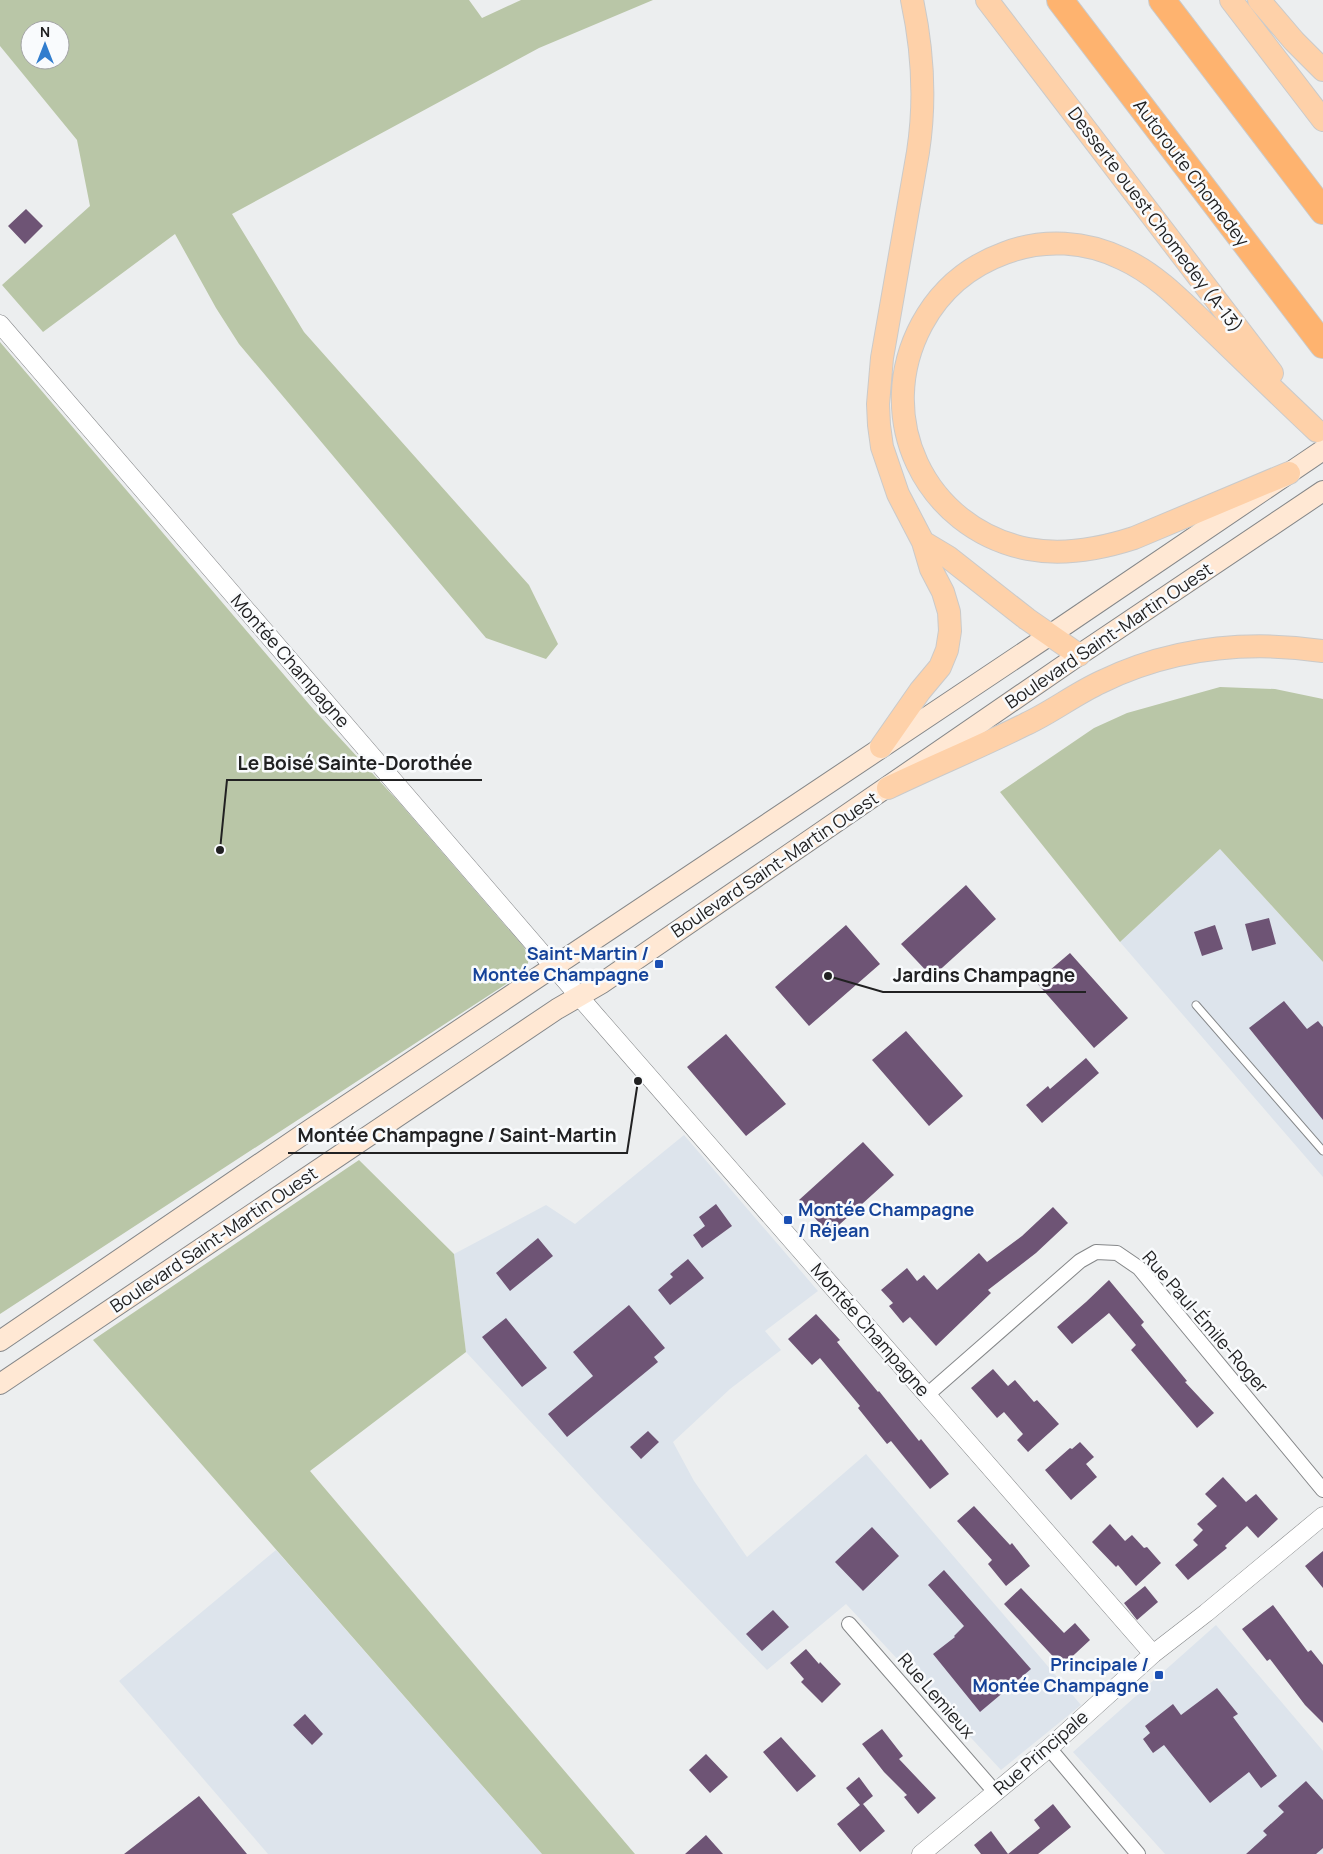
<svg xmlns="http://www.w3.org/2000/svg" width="1323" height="1854" font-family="Manrope,sans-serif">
<rect width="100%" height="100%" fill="#eceeef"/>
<path fill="#dde4ec" d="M 1220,849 L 1323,962 L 1323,1177 L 1120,942 Z
M 684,1135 L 818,1291 L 765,1331 L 781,1350 L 730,1389 L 673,1442 L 694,1481 L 747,1557 L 866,1454 L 1081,1705 L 1001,1770 L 846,1604 L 767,1670 L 602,1499 L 466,1352 L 454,1254 L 546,1205 L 575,1224 Z
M 276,1550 L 542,1854 L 268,1854 L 119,1681 Z
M 1216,1625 L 1323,1751 L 1323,1854 L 1165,1854 L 1073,1752 Z"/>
<path fill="#b9c6a7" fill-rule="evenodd" d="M 0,0 L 469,0 L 482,18 L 521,0 L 653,0 L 539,48 L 232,214 L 304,332 L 529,585 L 558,644 L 546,659 L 486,638 L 239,344 L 216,308 L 175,234 L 43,332 L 2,285 L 90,206 L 77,140 L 0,46 ZM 30,30 L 60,30 L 60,60 L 30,60 Z
M 0,342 L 314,710 L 398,801 L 523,946 C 531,957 530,966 520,975 L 0,1314 Z
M 1220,687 L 1275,689 L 1323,699 L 1323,962 L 1220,849 L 1120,942 L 1000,792 L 1094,728 L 1127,713 Z
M 359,1160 L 454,1254 L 466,1352 L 310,1471 L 635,1854 L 542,1854 L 93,1340 Z"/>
<path fill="#6e5475" d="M 26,209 L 43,226 L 25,244 L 8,226 Z
M 966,885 L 996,919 L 932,977 L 901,944 Z
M 1269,918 L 1276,944 L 1252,951 L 1245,924 Z
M 846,925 L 880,964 L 809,1026 L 775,987 Z
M 1215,925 L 1223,949 L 1202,956 L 1194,932 Z
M 1070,953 L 1128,1018 L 1094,1048 L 1036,982 Z
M 1284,1001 L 1307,1029 L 1318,1021 L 1323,1027 L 1323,1120 L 1249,1028 Z
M 906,1031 L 963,1096 L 929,1126 L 872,1060 Z
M 726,1034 L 786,1104 L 746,1136 L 687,1067 Z
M 1086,1058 L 1099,1073 L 1042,1123 L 1026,1105 L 1048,1086 L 1050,1089 Z
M 863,1142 L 894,1175 L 829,1234 L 799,1200 Z
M 716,1204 L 732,1226 L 702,1248 L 693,1235 L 705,1226 L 699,1217 Z
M 1053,1207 L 1068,1223 L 1036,1253 L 988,1290 L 991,1293 L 936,1346 L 910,1317 L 903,1323 L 889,1306 L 893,1303 L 881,1290 L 907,1268 L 917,1281 L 924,1275 L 937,1290 L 979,1253 L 987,1262 L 1022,1236 Z
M 538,1238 L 553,1256 L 510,1291 L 496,1273 Z
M 688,1259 L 704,1278 L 670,1305 L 658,1290 L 673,1277 L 670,1274 Z
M 1109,1280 L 1144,1322 L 1141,1325 L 1187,1381 L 1185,1382 L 1214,1413 L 1197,1428 L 1131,1350 L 1136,1345 L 1109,1313 L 1072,1344 L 1057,1327 L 1086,1302 Z
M 629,1305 L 665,1348 L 654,1357 L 658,1362 L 567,1437 L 548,1414 L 593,1376 L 573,1352 Z
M 816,1314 L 840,1340 L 837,1342 L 878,1392 L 879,1391 L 919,1441 L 921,1439 L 949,1474 L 930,1489 L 891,1441 L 887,1444 L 858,1408 L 860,1406 L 820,1358 L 812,1365 L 788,1339 Z
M 506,1318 L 547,1368 L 522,1387 L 482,1337 Z
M 993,1369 L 1008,1386 L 1015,1380 L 1034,1402 L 1037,1400 L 1059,1424 L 1028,1452 L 1017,1440 L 1023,1434 L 1004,1412 L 997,1418 L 971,1388 Z
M 648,1431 L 659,1442 L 641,1459 L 630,1447 Z
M 1080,1442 L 1094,1457 L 1086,1464 L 1097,1477 L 1071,1500 L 1045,1470 L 1070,1448 L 1072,1449 Z
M 1223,1477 L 1246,1502 L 1256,1494 L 1278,1519 L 1258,1538 L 1247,1526 L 1225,1546 L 1227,1548 L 1188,1580 L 1175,1565 L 1198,1545 L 1193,1540 L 1203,1530 L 1197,1524 L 1217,1506 L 1205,1494 Z
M 974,1506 L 1010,1545 L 1012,1543 L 1030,1566 L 1006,1586 L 988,1564 L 992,1560 L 957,1521 Z
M 1110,1524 L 1125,1541 L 1132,1535 L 1144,1548 L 1147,1547 L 1161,1563 L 1136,1586 L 1118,1565 L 1116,1567 L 1092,1542 Z
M 872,1527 L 899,1556 L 863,1591 L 835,1562 Z
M 1323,1551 L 1323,1588 L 1305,1566 Z
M 944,1570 L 1031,1669 L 980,1712 L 933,1654 L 955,1637 L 954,1636 L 964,1626 L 928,1585 Z
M 1145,1586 L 1158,1602 L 1137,1620 L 1124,1603 Z
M 1021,1588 L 1064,1633 L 1075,1623 L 1090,1640 L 1062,1666 L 1004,1604 Z
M 1273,1605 L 1308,1652 L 1311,1650 L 1323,1665 L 1323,1723 L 1305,1705 L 1270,1659 L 1267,1661 L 1242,1629 Z
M 773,1610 L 789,1627 L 762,1651 L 746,1634 Z
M 806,1649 L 819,1664 L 820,1662 L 841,1684 L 822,1703 L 801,1682 L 804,1679 L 790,1663 Z
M 1217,1688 L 1238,1714 L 1233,1717 L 1277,1776 L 1261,1788 L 1249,1772 L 1210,1803 L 1164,1745 L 1153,1753 L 1143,1739 L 1150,1733 L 1145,1726 L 1173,1704 L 1181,1715 Z
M 305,1714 L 323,1734 L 312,1745 L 293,1725 Z
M 882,1729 L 903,1756 L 899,1759 L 936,1798 L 918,1814 L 904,1797 L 907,1795 L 884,1772 L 862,1744 Z
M 781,1737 L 816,1776 L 797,1792 L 763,1752 Z
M 706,1754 L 728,1777 L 710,1793 L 689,1770 Z
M 859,1777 L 873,1796 L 863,1804 L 885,1831 L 860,1852 L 837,1824 L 860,1805 L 846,1788 Z
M 1306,1781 L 1323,1800 L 1323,1848 L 1316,1854 L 1246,1854 L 1267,1835 L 1263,1831 L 1284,1812 L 1278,1806 Z
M 199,1796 L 247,1854 L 124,1854 Z
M 1053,1804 L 1071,1827 L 1038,1854 L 981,1854 L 974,1845 L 991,1831 L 1008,1854 L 1040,1828 L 1034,1820 Z
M 706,1835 L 723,1854 L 685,1854 Z"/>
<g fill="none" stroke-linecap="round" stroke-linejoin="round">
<defs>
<path id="service" d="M 1196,1005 L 1323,1151"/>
<path id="minor" d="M 927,1395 L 1080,1261 L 1096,1252 L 1117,1253 L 1139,1268 L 1323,1490
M 849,1624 L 995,1792
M 1049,1748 L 1138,1854"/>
<path id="tertiary" d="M 0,324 L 596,1016 L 1153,1654
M 921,1854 L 1049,1748 L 1153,1654 L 1206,1613 L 1323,1516"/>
<path id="secondary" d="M 0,1341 L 305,1133 L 1050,635 L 1323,450
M 0,1384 L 557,1009 L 602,983 L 1079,655 L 1323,491"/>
<path id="primary" d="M 987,0 L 1272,373
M 1231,0 L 1323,120
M 1259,0 L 1294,41 L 1323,70
M 1289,473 L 1134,538 C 1100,549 1064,556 1028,549 C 924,528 872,417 922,324 C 941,289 969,266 1005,253 C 1044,238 1086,241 1123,259 C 1160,276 1187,307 1217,335 C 1250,367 1283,399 1317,431
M 923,542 L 948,557 L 1027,619 L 1079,655
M 881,747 L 920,691 L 940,667 L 947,650 L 950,631 L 949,612 L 943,592 L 931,569 L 923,542 L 898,494 L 882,447 L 879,425 L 878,404 L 882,358 L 918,152 C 926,100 923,51 912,0
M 888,788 C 934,766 980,747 1026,724 C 1052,712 1075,694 1101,682 C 1171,648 1247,640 1323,651"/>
<path id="motorway" d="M 1060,0 L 1323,345
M 1162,0 L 1323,211"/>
</defs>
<use href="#service" stroke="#858789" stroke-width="9"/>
<use href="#minor" stroke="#858789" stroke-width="16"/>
<use href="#tertiary" stroke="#858789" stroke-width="19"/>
<use href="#secondary" stroke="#858789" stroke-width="22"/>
<use href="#primary" stroke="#cacaca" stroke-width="24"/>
<use href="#motorway" stroke="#cacaca" stroke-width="28"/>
<use href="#service" stroke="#fff" stroke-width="7"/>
<use href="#minor" stroke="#fff" stroke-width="14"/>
<use href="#tertiary" stroke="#fff" stroke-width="18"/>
<use href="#secondary" stroke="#ffe8d4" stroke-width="20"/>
<use href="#primary" stroke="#fed1a9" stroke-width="22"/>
<use href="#motorway" stroke="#feb36f" stroke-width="26"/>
</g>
<g fill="#1a4fb4" stroke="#f9fbfd" stroke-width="2">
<rect x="654" y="959" width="10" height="10" rx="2.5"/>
<rect x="783" y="1215" width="10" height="10" rx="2.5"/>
<rect x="1154" y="1670" width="10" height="10" rx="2.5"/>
</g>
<g text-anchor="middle" stroke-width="5" stroke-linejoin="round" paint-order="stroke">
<g font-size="18" fill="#212122" stroke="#f9fbfd">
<text transform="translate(1191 173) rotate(53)" y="6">Autoroute Chomedey</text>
<text transform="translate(1155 220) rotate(53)" y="6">Desserte ouest Chomedey (A-13)</text>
<text transform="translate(1109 636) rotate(-34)" y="6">Boulevard Saint-Martin Ouest</text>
<text transform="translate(290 661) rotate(49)" y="6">Montée Champagne</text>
<text transform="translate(775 865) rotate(-34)" y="6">Boulevard Saint-Martin Ouest</text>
<text transform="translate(214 1240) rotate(-34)" y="6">Boulevard Saint-Martin Ouest</text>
<text transform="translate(1205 1322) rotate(49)" y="6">Rue Paul-Émile-Roger</text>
<text transform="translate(870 1330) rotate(49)" y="6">Montée Champagne</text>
<text transform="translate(936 1696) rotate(49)" y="6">Rue Lemieux</text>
<text transform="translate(1041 1753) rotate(-41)" y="6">Rue Principale</text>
</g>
<g font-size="18" font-weight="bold" fill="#164399" stroke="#f9fbfd" text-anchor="end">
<text x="649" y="960">Saint-Martin /<tspan x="649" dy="21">Montée Champagne</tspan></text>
<text x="798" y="1216" text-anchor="start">Montée Champagne<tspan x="798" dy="21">/ Réjean</tspan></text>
<text x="1149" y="1671">Principale /<tspan x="1149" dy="21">Montée Champagne</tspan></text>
</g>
</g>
<path fill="none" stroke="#212122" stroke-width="2" d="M220 850L227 780H482M828 976L883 992H1086M638 1081L627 1153H288"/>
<g fill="#212122" stroke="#f9fbfd" stroke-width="2">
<circle cx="220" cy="850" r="5"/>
<circle cx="828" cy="976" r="5"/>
<circle cx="638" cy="1081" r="5"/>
</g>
<g font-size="19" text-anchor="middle" font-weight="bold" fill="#212122" stroke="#f9fbfd" stroke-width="5" stroke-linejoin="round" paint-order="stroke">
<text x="355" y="770">Le Boisé Sainte-Dorothée</text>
<text x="984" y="982">Jardins Champagne</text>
<text x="457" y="1142">Montée Champagne / Saint-Martin</text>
</g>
<g transform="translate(45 45)"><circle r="24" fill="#f9fbfd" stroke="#a3a4a5"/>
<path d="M0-4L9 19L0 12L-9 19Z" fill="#317dce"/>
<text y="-8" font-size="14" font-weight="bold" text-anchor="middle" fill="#212122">N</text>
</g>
</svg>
